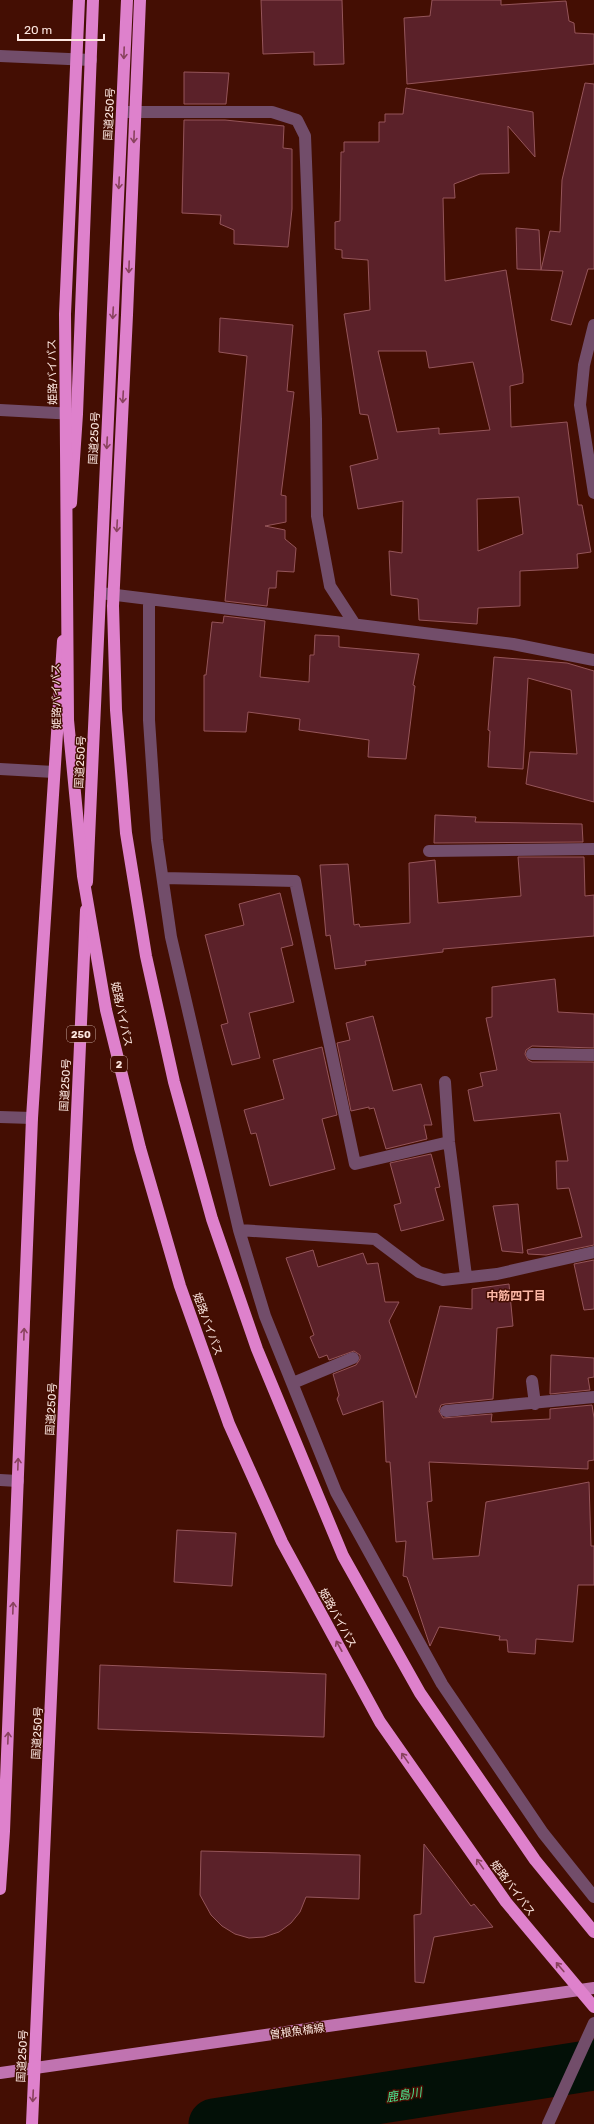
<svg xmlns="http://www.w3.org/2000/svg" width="594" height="2124" font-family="Rubik,'Noto Sans JP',sans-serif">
<rect width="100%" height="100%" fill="#440e03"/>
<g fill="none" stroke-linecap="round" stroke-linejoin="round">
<path stroke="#031007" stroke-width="51" d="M 214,2124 L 594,2065"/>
</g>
<path fill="#5b2129" stroke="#95555a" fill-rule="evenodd" d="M 261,0 L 342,0 L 344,64 L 314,65 L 314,52 L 263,54 Z
M 432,0 L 501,0 L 501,5 L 566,1 L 569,21 L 574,23 L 575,33 L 594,34 L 594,64 L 407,84 L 404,18 L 430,16 Z
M 184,72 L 229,73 L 226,104 L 184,104 Z
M 585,83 L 594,84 L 594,269 L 588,269 L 571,325 L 551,320 L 563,271 L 541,270 L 550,231 L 560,232 L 562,180 Z
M 406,88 L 533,112 L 535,157 L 508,126 L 509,173 L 480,174 L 454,184 L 455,198 L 443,198 L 445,281 L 506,270 L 523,374 L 523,383 L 510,386 L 511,427 L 567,422 L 578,505 L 582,505 L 591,552 L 577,554 L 578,568 L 520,571 L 520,606 L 478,608 L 477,624 L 419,620 L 418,599 L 391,595 L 389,551 L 402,553 L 403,501 L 358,509 L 350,466 L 378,459 L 368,415 L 360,414 L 344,314 L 370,310 L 368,260 L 342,258 L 342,250 L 335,249 L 335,222 L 340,221 L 341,152 L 344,152 L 344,142 L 379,142 L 379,122 L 385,122 L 385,114 L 403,114 ZM 378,351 L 426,351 L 429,368 L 473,362 L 490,430 L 439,434 L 439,428 L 397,432 ZM 519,497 L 523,534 L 478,551 L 477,499 Z
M 184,120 L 225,120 L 284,126 L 283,148 L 292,149 L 292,209 L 288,247 L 234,244 L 234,230 L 220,224 L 221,215 L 182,213 Z
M 516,228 L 539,230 L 541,270 L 517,269 Z
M 220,318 L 293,325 L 287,391 L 294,392 L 281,495 L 286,496 L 286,522 L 265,526 L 285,530 L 285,539 L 296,548 L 294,572 L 277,571 L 276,588 L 269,588 L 267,606 L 225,601 L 247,356 L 219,352 Z
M 224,616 L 265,621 L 260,677 L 309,682 L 310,655 L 314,655 L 315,635 L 339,636 L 339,647 L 419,654 L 413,685 L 415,686 L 406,759 L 368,757 L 369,740 L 299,730 L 300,719 L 248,712 L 246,732 L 204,731 L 204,675 L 206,675 L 212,622 L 223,623 Z
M 494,657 L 567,663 L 594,671 L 594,802 L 526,784 L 530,752 L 577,754 L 571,690 L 528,678 L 523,769 L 488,767 L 490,731 L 488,730 Z
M 435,815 L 476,817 L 475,822 L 582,824 L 583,842 L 434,843 Z
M 518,857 L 584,857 L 585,896 L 594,895 L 594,936 L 443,949 L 443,952 L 365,961 L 366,965 L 335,969 L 330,935 L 326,936 L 320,865 L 348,864 L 354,925 L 359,924 L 360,927 L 410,923 L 409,863 L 435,860 L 438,903 L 521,896 Z
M 280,893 L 293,945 L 281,948 L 294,1002 L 249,1013 L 260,1058 L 232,1065 L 221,1025 L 228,1023 L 205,935 L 244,925 L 239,904 Z
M 555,979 L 558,1012 L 594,1014 L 594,1048 L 532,1046 L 526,1050 L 525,1054 L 528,1060 L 532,1062 L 594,1062 L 594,1245 L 546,1255 L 528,1254 L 527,1250 L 582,1237 L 569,1188 L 557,1189 L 556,1161 L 568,1161 L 560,1113 L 474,1121 L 468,1090 L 483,1086 L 480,1073 L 497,1070 L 486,1018 L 492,1017 L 492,987 Z
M 373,1016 L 393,1091 L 421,1084 L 432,1125 L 424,1125 L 427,1139 L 386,1149 L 374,1108 L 369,1109 L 369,1107 L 351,1111 L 337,1043 L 350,1040 L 346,1023 Z
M 322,1047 L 337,1115 L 322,1119 L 335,1169 L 270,1186 L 256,1133 L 251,1134 L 244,1110 L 284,1099 L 273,1060 Z
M 431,1154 L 440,1187 L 435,1188 L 444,1220 L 401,1231 L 394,1205 L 401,1203 L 390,1163 Z
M 518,1204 L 523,1253 L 502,1251 L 493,1206 Z
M 313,1250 L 318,1267 L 363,1253 L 367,1264 L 378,1263 L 385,1302 L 399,1302 L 389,1321 L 416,1398 L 440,1306 L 472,1309 L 472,1289 L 509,1284 L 513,1326 L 497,1328 L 493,1399 L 445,1404 L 441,1405 L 439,1411 L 443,1418 L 492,1414 L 491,1422 L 550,1419 L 550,1409 L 592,1405 L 594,1418 L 594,1460 L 588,1461 L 588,1469 L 429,1462 L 432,1501 L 427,1502 L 433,1559 L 479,1556 L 486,1502 L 589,1482 L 591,1546 L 594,1546 L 594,1585 L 578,1585 L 573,1642 L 536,1639 L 535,1654 L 508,1652 L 507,1640 L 499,1640 L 500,1636 L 439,1627 L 430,1646 L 407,1577 L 403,1576 L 406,1541 L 396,1542 L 390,1462 L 386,1462 L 383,1401 L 343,1415 L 337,1399 L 339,1395 L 333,1374 L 356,1365 L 360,1359 L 360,1355 L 354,1351 L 329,1360 L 327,1355 L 319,1358 L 310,1337 L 314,1335 L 286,1258 Z
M 594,1260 L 594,1309 L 584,1310 L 574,1264 Z
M 551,1355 L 594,1358 L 594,1377 L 588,1378 L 590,1390 L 550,1394 Z
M 177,1530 L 236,1533 L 232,1586 L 174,1582 Z
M 100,1665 L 326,1674 L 324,1737 L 98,1729 Z
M 424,1844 L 471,1906 L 474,1904 L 493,1927 L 434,1937 L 424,1983 L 415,1982 L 414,1915 L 421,1914 Z
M 201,1851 L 360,1855 L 359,1899 L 306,1897 L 300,1912 L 291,1923 L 279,1932 L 264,1937 L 249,1938 L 235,1934 L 222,1926 L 211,1915 L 200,1895 Z"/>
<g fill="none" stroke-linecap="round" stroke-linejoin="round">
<path stroke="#724d6a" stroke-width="12" d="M 0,56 L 91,60
M 125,112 L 272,112 L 297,120 L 305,136 L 316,419 L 317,516 L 330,586 L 354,623
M 594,325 L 584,365 L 580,405 L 594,493
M 0,410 L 75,414
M 100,593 L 513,644 L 594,660
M 149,599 L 149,720 L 157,840 L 171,937 L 239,1230 L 265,1316 L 336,1492 L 442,1684 L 543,1833 L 594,1897
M 0,769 L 54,772
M 429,851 L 594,849
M 163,878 L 295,881 L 355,1164 L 449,1142
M 532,1054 L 594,1055
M 445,1082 L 449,1142 L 466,1276
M 0,1117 L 32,1118
M 239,1230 L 375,1239 L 419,1272 L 443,1280 L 497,1274 L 594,1252
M 532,1381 L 535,1404
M 293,1383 L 353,1358
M 446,1411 L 594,1397
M 0,1480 L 18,1481
M 548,2124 L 594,2023"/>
<path stroke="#c073b0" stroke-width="12" d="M 0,2073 L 594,1988"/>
<path stroke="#de81cc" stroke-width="12" d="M 71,503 L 77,414 L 93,0
M 87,882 L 127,0
M 0,1889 L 4,1831 L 32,1118 L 63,641
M 32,2124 L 86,910"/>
<path stroke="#de81cc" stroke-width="12" d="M 79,0 L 65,314 L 68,720 L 83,876 L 106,1010 L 140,1148 L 180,1286 L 229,1424 L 282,1542 L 380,1722 L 506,1902 L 594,2007
M 140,0 L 127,315 L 113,606 L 116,710 L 126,833 L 146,956 L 174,1082 L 212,1219 L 257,1349 L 343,1556 L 420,1693 L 535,1860 L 594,1932"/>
</g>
<defs><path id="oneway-shaft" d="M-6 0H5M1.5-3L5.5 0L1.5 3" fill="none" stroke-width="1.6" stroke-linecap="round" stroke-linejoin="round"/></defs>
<g stroke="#89425d">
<use href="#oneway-shaft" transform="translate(124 53) rotate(92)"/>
<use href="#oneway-shaft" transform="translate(134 137) rotate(92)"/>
<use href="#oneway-shaft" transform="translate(119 183) rotate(93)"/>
<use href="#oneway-shaft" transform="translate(129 267) rotate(92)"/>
<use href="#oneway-shaft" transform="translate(113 313) rotate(93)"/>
<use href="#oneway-shaft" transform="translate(123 397) rotate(93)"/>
<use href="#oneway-shaft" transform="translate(107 443) rotate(93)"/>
<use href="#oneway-shaft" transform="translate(117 526) rotate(93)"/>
<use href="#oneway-shaft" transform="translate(24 1334) rotate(-88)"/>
<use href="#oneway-shaft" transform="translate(18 1464) rotate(-88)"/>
<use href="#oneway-shaft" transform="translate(13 1608) rotate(-88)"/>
<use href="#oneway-shaft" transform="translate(339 1646) rotate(-119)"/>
<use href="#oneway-shaft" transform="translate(8 1738) rotate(-88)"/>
<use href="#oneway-shaft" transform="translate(405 1758) rotate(-125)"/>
<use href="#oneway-shaft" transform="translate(480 1864) rotate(-125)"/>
<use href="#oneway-shaft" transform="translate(560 1967) rotate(-130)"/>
<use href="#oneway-shaft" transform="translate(33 2096) rotate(93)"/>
</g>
<g text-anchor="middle" stroke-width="3" stroke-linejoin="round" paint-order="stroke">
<g fill="#440e03" stroke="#c6a69e" stroke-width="1">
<rect x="67" y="1026" width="28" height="16" rx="3"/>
<rect x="111" y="1056" width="16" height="16" rx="3"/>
</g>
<g font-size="10" font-weight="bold" fill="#fde7e1">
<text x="81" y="1038">250</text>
<text x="119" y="1068">2</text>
</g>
<g font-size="11" fill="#fde7e1" stroke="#440e03">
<text transform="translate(109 114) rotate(-87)" y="4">国道250号</text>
<text transform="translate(52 372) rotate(-91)" y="4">姫路バイパス</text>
<text transform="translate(94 438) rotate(-87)" y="4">国道250号</text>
<text transform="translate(56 696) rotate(-91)" y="4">姫路バイパス</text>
<text transform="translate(80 762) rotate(-87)" y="4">国道250号</text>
<text transform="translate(122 1014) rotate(78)" y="4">姫路バイパス</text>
<text transform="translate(65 1085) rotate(-87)" y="4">国道250号</text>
<text transform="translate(208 1324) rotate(70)" y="4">姫路バイパス</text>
<text transform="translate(51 1409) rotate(-87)" y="4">国道250号</text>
<text transform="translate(338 1618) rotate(61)" y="4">姫路バイパス</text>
<text transform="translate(37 1733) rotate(-87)" y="4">国道250号</text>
<text transform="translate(513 1888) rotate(53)" y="4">姫路バイパス</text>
<text transform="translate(297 2031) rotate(-8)" y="4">曽根魚橋線</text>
<text transform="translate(22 2056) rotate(-87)" y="4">国道250号</text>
</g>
<g font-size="12" font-weight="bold" fill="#fcb7a5" stroke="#440e03">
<text x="516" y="1300">中筋四丁目</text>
</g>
<g font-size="12" font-style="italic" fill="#4be590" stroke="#440e03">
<text transform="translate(404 2095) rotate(-9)" y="4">鹿島川</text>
</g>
</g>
<path d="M18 34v6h86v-6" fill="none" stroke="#fde7e1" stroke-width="2"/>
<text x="24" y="34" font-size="12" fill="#fde7e1" stroke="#440e03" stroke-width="3" paint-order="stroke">20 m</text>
</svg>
